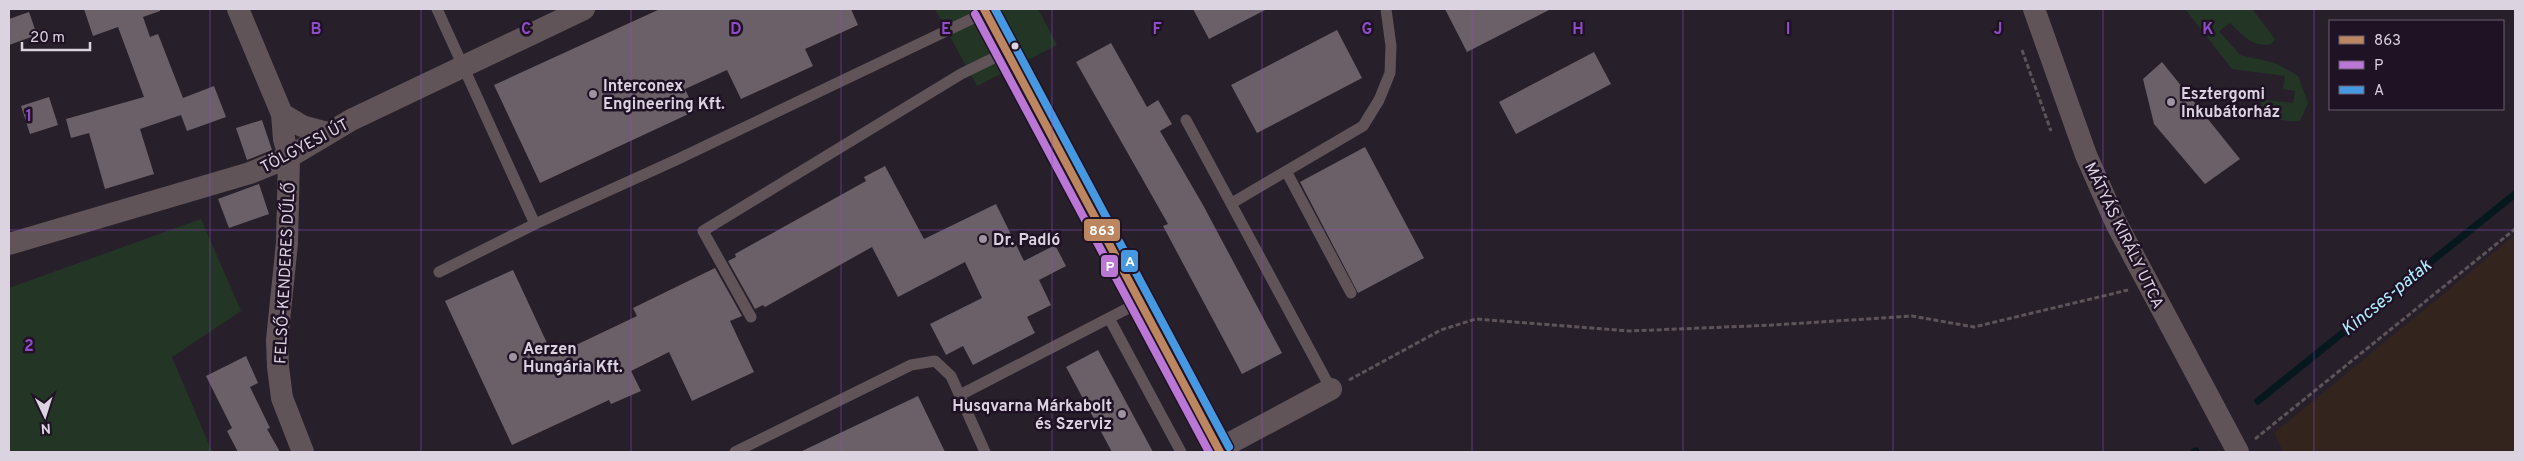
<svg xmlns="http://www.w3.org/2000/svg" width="2524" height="461" font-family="Overpass,sans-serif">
<rect width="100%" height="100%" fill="#27202a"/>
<path fill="#33241e" d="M 2515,235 L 2515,452 L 2283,452 L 2274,433 Z"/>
<path fill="#233625" d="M 935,9 L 1038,9 L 1057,45 L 977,86 Z
M 2185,9 L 2252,9 L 2275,39 L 2271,44 C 2253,48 2243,35 2230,23 L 2219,31 L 2240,55 L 2275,63 L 2298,76 L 2308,103 L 2300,121 C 2287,122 2262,119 2261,103 L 2265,100 L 2293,103 L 2295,91 L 2283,89 L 2285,76 L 2232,69 Z
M 201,219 L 241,311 L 172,357 L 212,452 L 9,452 L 9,288 Z"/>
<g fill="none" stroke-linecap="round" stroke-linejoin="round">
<path stroke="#04181d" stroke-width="7" d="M 2258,401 L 2515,194
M 2194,452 L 2196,451"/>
</g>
<path fill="#6b6068" d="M 84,9 L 160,9 L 160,11 L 143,17 L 150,37 L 158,34 L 183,98 L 214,86 L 226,117 L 187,131 L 181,115 L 140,129 L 154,174 L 105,189 L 89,133 L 71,138 L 66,119 L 144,97 L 118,27 L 93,36 Z
M 660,9 L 851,9 L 858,25 L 805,49 L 813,66 L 741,99 L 727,70 L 685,89 L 695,111 L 540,183 L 494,85 Z
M 1193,9 L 1267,9 L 1209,39 Z
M 1445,9 L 1551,9 L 1467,52 Z
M 29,12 L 37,35 L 9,45 L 9,19 Z
M 1337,30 L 1362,78 L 1257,133 L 1231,85 Z
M 1111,43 L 1147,107 L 1158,100 L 1172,124 L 1160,131 L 1203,205 L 1282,353 L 1242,374 L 1163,226 L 1168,224 L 1076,62 Z
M 1594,52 L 1611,84 L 1516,134 L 1499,102 Z
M 2162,62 L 2240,159 L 2205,184 L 2154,124 L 2143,79 Z
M 49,97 L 58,125 L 30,134 L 21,106 Z
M 262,120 L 272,150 L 247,160 L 236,128 Z
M 1365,147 L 1424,258 L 1358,293 L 1300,182 Z
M 885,166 L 924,239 L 996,204 L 1024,261 L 1055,245 L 1066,266 L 1039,280 L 1051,305 L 1027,317 L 1035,333 L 973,365 L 963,346 L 946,355 L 930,324 L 982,298 L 965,262 L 898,297 L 872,247 L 765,307 L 763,305 L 755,309 L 728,261 L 736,257 L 735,254 L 866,181 L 864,177 Z
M 259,184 L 269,214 L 229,228 L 218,199 Z
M 715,268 L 742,316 L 730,321 L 754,372 L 692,401 L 669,352 L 631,371 L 641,391 L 611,404 L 609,400 L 512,445 L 445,301 L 513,270 L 553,356 L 637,316 L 633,308 Z
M 1098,350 L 1153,452 L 1112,452 L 1066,367 Z
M 246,356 L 258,383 L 250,387 L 270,428 L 267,429 L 280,452 L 238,452 L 227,431 L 232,428 L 206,376 Z
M 918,396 L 945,452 L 800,452 Z"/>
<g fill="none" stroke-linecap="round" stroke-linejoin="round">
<path stroke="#5d5358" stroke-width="3" stroke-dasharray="5 2.5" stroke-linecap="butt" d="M 2022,50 L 2051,131
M 1349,380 L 1441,330 L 1476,319 L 1630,331 L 1774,325 L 1912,316 L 1974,327 L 2128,290
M 2255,439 L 2515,229"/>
<path stroke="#605458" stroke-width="11" d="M 437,9 L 535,224 L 676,160 L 986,12
M 1186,120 L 1331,389
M 1286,171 L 1351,293
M 1232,203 L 1363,126 L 1379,100 L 1390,73 L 1391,46 L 1386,9
M 439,272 L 535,224
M 751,317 L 703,231 L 961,74 L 1008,51
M 1109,318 L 1181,452
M 960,395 L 1140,302
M 735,452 L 911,365 L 935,361 L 951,376 L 985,452"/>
<path stroke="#605458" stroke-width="22" d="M 238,9 L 282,114 L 284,139 L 289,157 L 287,243 L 277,340 L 278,367 L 282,398 L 303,452
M 2034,9 L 2086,155 L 2116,223 L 2238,452
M 282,114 L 302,126 L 328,133
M 9,244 L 250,173 L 289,157 L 351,120 L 584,9
M 1219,449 L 1331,389"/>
<path stroke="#66565a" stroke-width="28" d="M 984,9 L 1220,452"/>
<defs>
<path id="bus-1" d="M 984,9 L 1220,452"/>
<path id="bus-2" d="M 975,14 L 1209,452"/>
<path id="bus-3" d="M 995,9 L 1229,447"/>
</defs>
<use href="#bus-1" stroke="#201225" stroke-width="11"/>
<use href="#bus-2" stroke="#201225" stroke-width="11"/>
<use href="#bus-3" stroke="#201225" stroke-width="11"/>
<use href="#bus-1" stroke="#bb8660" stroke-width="8"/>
<use href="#bus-2" stroke="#ba77d6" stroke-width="8"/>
<use href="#bus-3" stroke="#4699e1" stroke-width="8"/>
</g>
<path fill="none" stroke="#8e4dc6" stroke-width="1" stroke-opacity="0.55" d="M 210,9 L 210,452M 421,9 L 421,452M 631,9 L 631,452M 841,9 L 841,452M 1052,9 L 1052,452M 1262,9 L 1262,452M 1472,9 L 1472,452M 1683,9 L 1683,452M 1893,9 L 1893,452M 2103,9 L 2103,452M 2314,9 L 2314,452M 9,230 L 2515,230"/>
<circle fill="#dcd3e0" stroke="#201225" stroke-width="2" cx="1015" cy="46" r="4.5"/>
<g fill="#9d94a0" stroke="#201225" stroke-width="2">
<circle cx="593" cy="94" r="5"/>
<circle cx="2171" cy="102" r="5"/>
<circle cx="983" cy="239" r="5"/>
<circle cx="513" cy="357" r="5"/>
<circle cx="1122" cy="414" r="5"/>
</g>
<g text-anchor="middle" stroke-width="5" stroke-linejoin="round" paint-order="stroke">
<g font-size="16" font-weight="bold" fill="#dcd3e0" stroke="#201225" text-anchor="start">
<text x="603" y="91">Interconex<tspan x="603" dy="18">Engineering Kft.</tspan></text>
<text x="2181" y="99">Esztergomi<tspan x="2181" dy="18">Inkubátorház</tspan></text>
<text x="993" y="245">Dr. Padló</text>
<text x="523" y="354">Aerzen<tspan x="523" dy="18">Hungária Kft.</tspan></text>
<text x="1112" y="411" text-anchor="end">Husqvarna Márkabolt<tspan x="1112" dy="18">és Szerviz</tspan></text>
</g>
<g font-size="16" fill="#dcd3e0" stroke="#201225">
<text transform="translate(304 145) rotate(-28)" y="6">TÖLGYESI ÚT</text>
<text transform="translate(2125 235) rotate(64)" y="6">MÁTYÁS KIRÁLY UTCA</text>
<text transform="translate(284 273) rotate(-87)" y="6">FELSŐ-KENDERES DŰLŐ</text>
</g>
<g font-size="18" font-style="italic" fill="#aef0ff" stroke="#201225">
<text transform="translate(2386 297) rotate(-39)" y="6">Kincses-patak</text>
</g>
</g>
<g font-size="16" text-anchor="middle" font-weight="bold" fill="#8e4dc6" stroke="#201225" stroke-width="5" stroke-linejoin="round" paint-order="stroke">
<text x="316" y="34">B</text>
<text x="526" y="34">C</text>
<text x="736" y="34">D</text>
<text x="946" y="34">E</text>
<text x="1157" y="34">F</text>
<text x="1367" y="34">G</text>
<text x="1578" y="34">H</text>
<text x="1788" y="34">I</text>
<text x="1998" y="34">J</text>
<text x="2208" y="34">K</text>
<text x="29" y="121">1</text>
<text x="29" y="351">2</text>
</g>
<g stroke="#201225" stroke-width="2">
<rect x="1083" y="218" width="38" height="24" rx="5" fill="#bb8660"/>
<rect x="1120" y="249" width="19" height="24" rx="5" fill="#4699e1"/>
<rect x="1100" y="254" width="19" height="24" rx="5" fill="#ba77d6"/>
</g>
<g font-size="14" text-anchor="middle" font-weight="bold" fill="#fff">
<text x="1102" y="235">863</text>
<text x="1130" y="266">A</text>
<text x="1110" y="271">P</text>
</g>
<rect width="2524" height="461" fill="none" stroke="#dcd3e0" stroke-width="20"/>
<rect x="2329" y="20" width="175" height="90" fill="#201225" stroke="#6b5f70"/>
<rect x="2339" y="36" width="25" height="8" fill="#bb8660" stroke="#6b5f70"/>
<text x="2374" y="45" font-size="15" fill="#dcd3e0">863</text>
<rect x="2339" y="61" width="25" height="8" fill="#ba77d6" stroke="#6b5f70"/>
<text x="2374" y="70" font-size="15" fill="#dcd3e0">P</text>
<rect x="2339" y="86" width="25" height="8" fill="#4699e1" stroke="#6b5f70"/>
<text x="2374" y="95" font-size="15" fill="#dcd3e0">A</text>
<g transform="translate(45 416) rotate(176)" stroke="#201225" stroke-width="4" paint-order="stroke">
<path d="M0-4L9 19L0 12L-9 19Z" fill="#dcd3e0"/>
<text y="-8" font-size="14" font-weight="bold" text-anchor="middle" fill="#dcd3e0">N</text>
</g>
<path d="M22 42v8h68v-8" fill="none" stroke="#dcd3e0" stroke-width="2.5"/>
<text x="30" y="42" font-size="15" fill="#dcd3e0" stroke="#201225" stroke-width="4" paint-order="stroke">20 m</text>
</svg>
